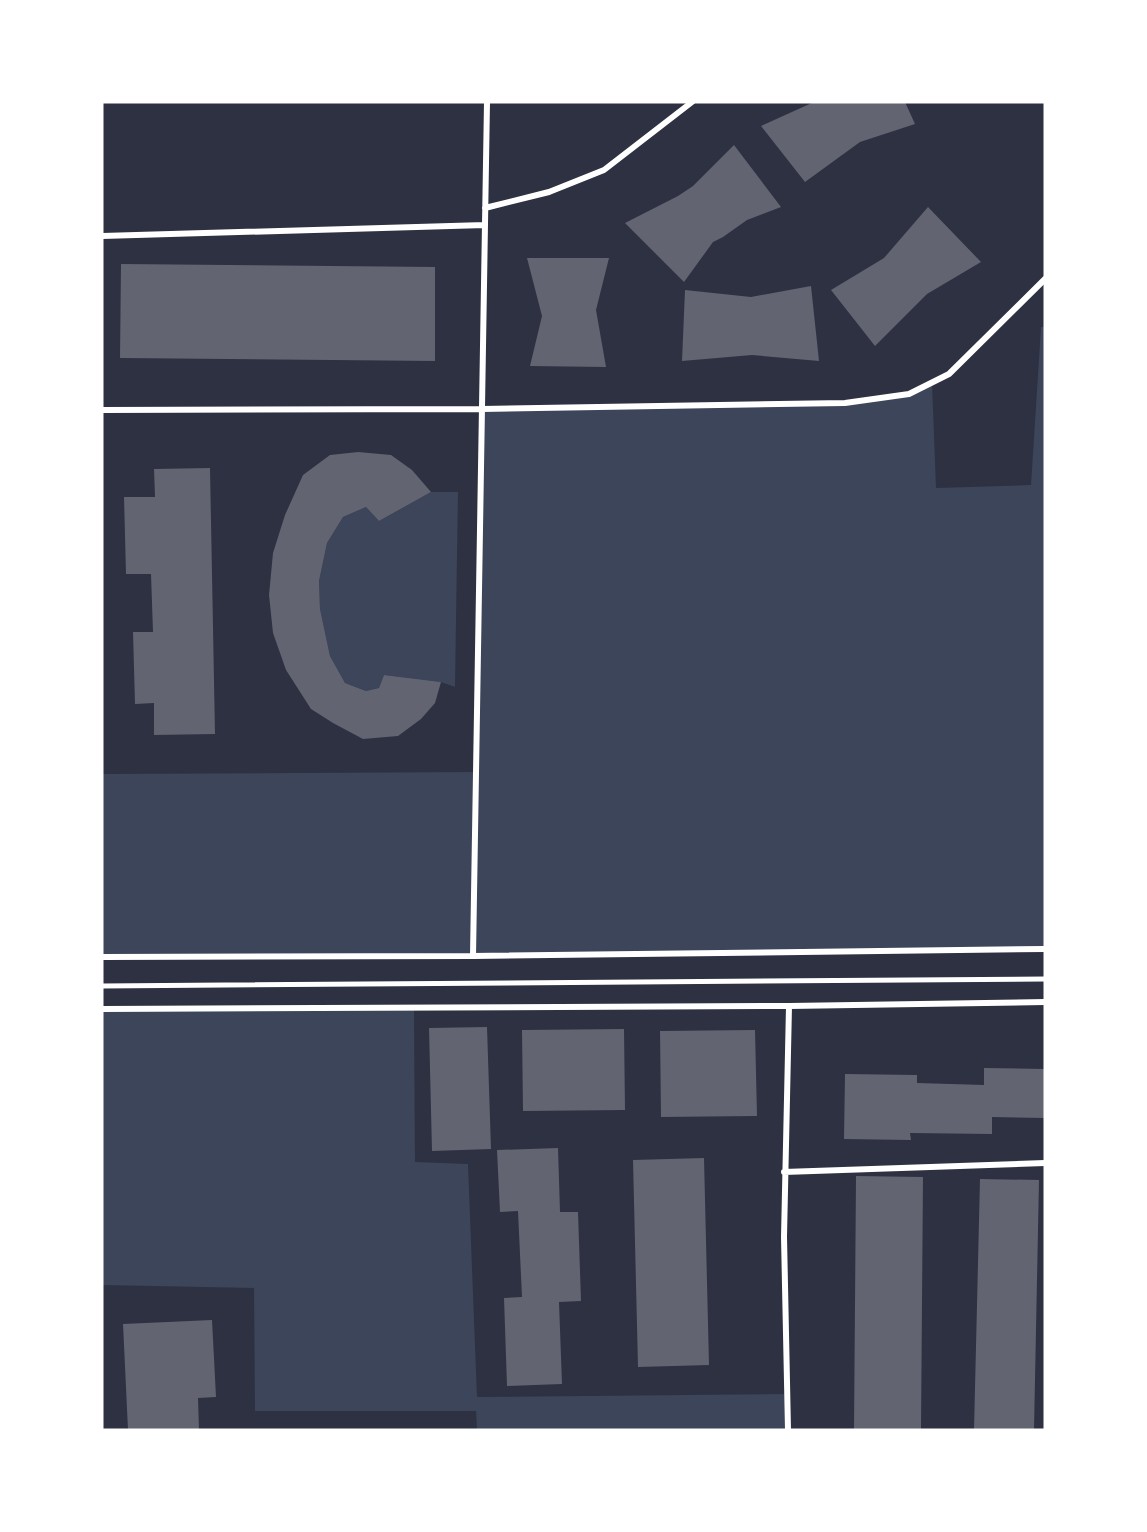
<svg xmlns="http://www.w3.org/2000/svg" width="1147" height="1532" font-family="'Times New Roman',serif">
<rect width="100%" height="100%" fill="#2d3142"/>
<path fill="#3c4559" d="M 1041,327 L 1045,327 L 1045,949 L 102,957 L 102,774 L 476,772 L 482,409 L 845,403 L 909,394 L 932,383 L 936,488 L 1031,485 Z
M 431,492 L 458,492 L 455,687 L 441,682 L 384,675 L 379,688 L 366,691 L 345,683 L 330,656 L 320,609 L 319,581 L 327,543 L 343,517 L 366,507 L 379,521 Z
M 414,1008 L 415,1162 L 468,1164 L 477,1397 L 788,1394 L 788,1430 L 477,1430 L 476,1411 L 255,1411 L 254,1288 L 102,1285 L 102,1009 Z"/>
<path fill="#626471" d="M 814,102 L 905,102 L 915,124 L 860,142 L 805,182 L 761,126 Z
M 734,145 L 781,207 L 747,220 L 723,237 L 713,242 L 684,282 L 625,223 L 678,196 L 693,186 Z
M 928,207 L 981,262 L 927,294 L 875,346 L 831,290 L 884,258 Z
M 527,258 L 609,258 L 596,310 L 606,367 L 530,366 L 542,316 Z
M 121,264 L 435,267 L 435,361 L 120,358 Z
M 811,286 L 819,361 L 752,355 L 682,361 L 685,290 L 751,297 Z
M 358,452 L 391,455 L 412,470 L 431,492 L 379,521 L 366,507 L 343,517 L 327,543 L 319,581 L 320,609 L 330,656 L 345,683 L 366,691 L 379,688 L 384,675 L 441,682 L 435,703 L 421,719 L 398,736 L 363,739 L 333,723 L 311,709 L 286,670 L 273,633 L 269,595 L 273,553 L 285,515 L 303,475 L 330,455 Z
M 210,468 L 215,734 L 154,735 L 154,703 L 135,704 L 133,632 L 153,632 L 151,574 L 126,574 L 124,497 L 155,497 L 154,469 Z
M 487,1027 L 491,1149 L 432,1151 L 429,1028 Z
M 624,1029 L 625,1110 L 523,1111 L 522,1030 Z
M 755,1030 L 757,1116 L 661,1117 L 660,1031 Z
M 984,1068 L 1045,1069 L 1045,1118 L 992,1117 L 992,1134 L 910,1133 L 911,1140 L 844,1139 L 845,1074 L 917,1075 L 917,1083 L 984,1085 Z
M 558,1148 L 560,1212 L 578,1212 L 581,1301 L 559,1302 L 562,1384 L 507,1386 L 504,1298 L 522,1297 L 518,1211 L 500,1212 L 497,1150 Z
M 704,1158 L 709,1365 L 638,1367 L 633,1160 Z
M 856,1176 L 923,1177 L 921,1430 L 854,1430 Z
M 980,1179 L 1039,1180 L 1034,1430 L 974,1430 Z
M 212,1320 L 216,1397 L 198,1398 L 199,1430 L 128,1430 L 123,1324 Z"/>
<g fill="none" stroke-linecap="round" stroke-linejoin="round">
<path stroke="#fff" stroke-width="5" d="M 102,986 L 1045,979"/>
<path stroke="#fff" stroke-width="6" d="M 485,208 L 549,192 L 604,170 L 692,102
M 102,236 L 485,225
M 102,410 L 482,409 L 845,403 L 909,394 L 949,374 L 1045,279
M 473,956 L 487,102
M 102,957 L 473,956 L 1045,949
M 102,1009 L 789,1006 L 1045,1002
M 784,1172 L 1045,1163
M 788,1430 L 784,1237 L 789,1006"/>
</g>
<rect width="1147" height="1532" fill="none" stroke="#ffffff" stroke-width="207"/>
</svg>
